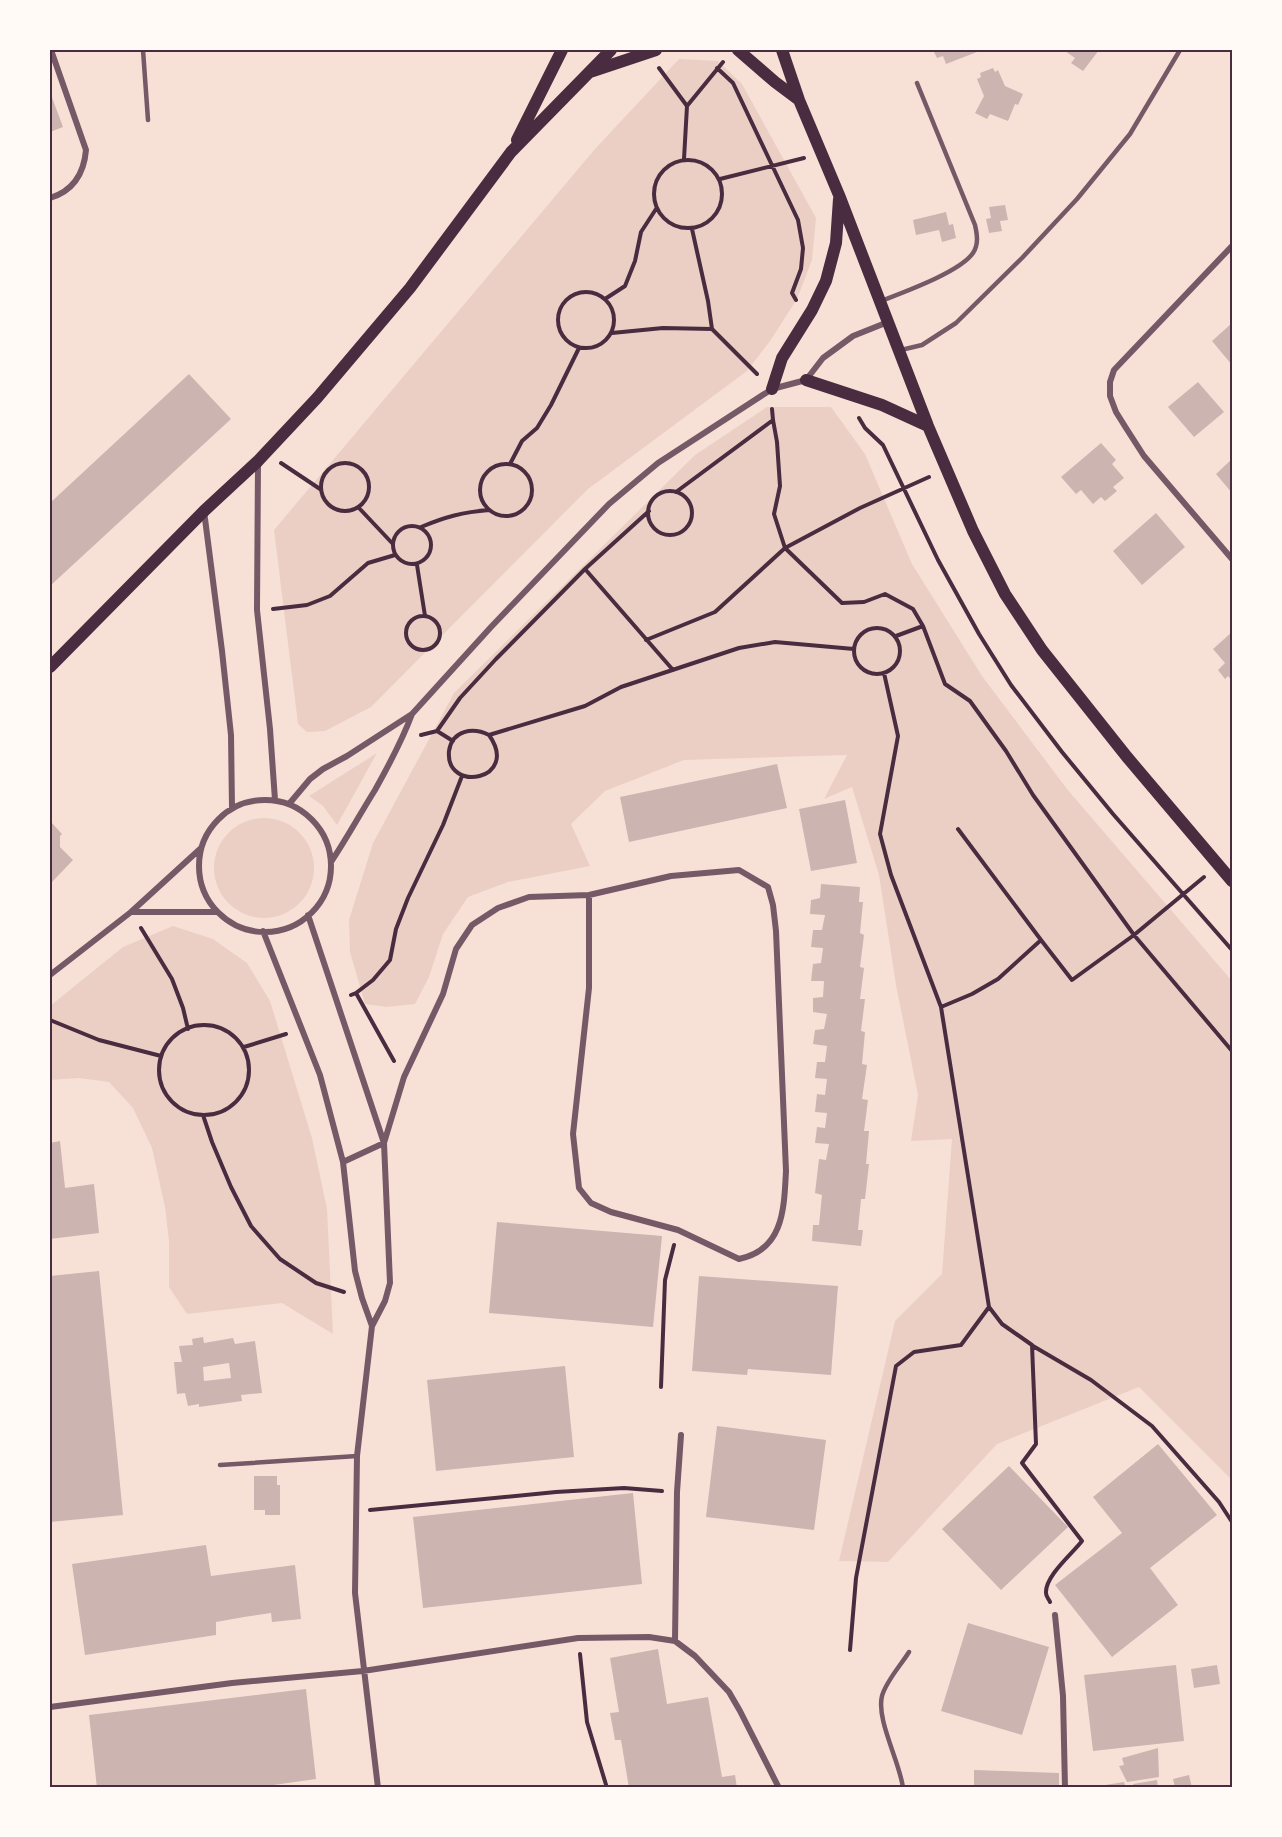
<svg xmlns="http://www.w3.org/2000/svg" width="1282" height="1837" font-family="Inter,sans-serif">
<rect width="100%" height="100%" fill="#f7e1d7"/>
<path fill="#ebcfc5" d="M 679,59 L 718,61 L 742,84 L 816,218 L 812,260 L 797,299 L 770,341 L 747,371 L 588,489 L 371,707 L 325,731 L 307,732 L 298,724 L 274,530 L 595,149 Z
M 767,407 L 831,407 L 865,454 L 912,564 L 982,676 L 1067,789 L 1232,981 L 1232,1480 L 1139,1387 L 997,1444 L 888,1562 L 839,1561 L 895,1321 L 942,1274 L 952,1139 L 911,1141 L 918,1095 L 896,985 L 879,875 L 852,787 L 824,799 L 847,755 L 684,760 L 605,791 L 571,824 L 590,866 L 508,882 L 468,897 L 443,934 L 429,977 L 415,1004 L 386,1007 L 365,1004 L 350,952 L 349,920 L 373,843 L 454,693 L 695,455 Z
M 377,753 L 337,825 L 323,806 L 309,796 Z
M214 868a50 50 0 1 1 100 0a50 50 0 1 1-100 0Z
M 173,926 L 213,939 L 247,963 L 270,1001 L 312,1138 L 327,1209 L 333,1334 L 282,1303 L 187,1314 L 169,1287 L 169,1241 L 165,1207 L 152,1148 L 133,1108 L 109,1082 L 79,1078 L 50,1080 L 50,1006 L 123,947 Z"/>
<path fill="#ccb4b1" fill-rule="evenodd" d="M 942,50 L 982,50 L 946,64 L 943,56 L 937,58 L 934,52 Z
M 1066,50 L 1099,50 L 1083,71 L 1071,63 L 1075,58 L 1065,51 Z
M 993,68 L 995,72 L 998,70 L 1005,86 L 1023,94 L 1018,105 L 1015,104 L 1008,121 L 990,114 L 987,119 L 975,113 L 984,96 L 977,79 L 981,77 L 980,73 Z
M 50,92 L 63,127 L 50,132 Z
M 1005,205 L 1008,220 L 1000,221 L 1002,231 L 989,233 L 986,219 L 991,218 L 989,207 Z
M 946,212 L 949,225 L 953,224 L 956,238 L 942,242 L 939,230 L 916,235 L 913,220 Z
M 1232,323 L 1232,365 L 1212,341 Z
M 189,374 L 231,419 L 50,586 L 50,503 Z
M 1198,382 L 1224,412 L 1194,437 L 1168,407 Z
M 1101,443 L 1116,460 L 1112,464 L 1124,478 L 1113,487 L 1117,491 L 1105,501 L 1101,497 L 1093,504 L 1081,490 L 1076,494 L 1061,477 Z
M 1232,459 L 1232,493 L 1216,474 Z
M 1156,513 L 1185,547 L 1142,585 L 1113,551 Z
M 1232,632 L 1232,681 L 1228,676 L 1225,679 L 1218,670 L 1225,663 L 1213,649 Z
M 777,764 L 787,808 L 629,842 L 620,797 Z
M 845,800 L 857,863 L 811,871 L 799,809 Z
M 50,821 L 62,834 L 60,836 L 60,847 L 73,860 L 52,882 L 50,879 Z
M 821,884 L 860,887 L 859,902 L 863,902 L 860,933 L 864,935 L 860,967 L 864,968 L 860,999 L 865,999 L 861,1031 L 865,1032 L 862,1064 L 867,1065 L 862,1099 L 868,1100 L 864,1131 L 869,1131 L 866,1164 L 869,1164 L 865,1199 L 861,1199 L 858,1230 L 863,1230 L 861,1246 L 812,1241 L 813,1225 L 819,1225 L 822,1195 L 815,1193 L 819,1159 L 826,1160 L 829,1144 L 815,1143 L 817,1127 L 825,1128 L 827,1113 L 815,1112 L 817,1094 L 825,1095 L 827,1079 L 815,1078 L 817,1062 L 825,1062 L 827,1046 L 813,1044 L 815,1030 L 824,1029 L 827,1014 L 813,1012 L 813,998 L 823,997 L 824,981 L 811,981 L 813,964 L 821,963 L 823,948 L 811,947 L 813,930 L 822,930 L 825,915 L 810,914 L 811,900 L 820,898 Z
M 60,1141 L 65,1188 L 94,1184 L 99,1233 L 50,1239 L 50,1143 Z
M 497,1222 L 662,1236 L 653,1327 L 489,1313 Z
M 99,1271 L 123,1515 L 50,1522 L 50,1276 Z
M 699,1276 L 838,1286 L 831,1375 L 748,1369 L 747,1375 L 692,1371 Z
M 203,1337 L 204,1343 L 233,1338 L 235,1344 L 255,1341 L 262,1393 L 241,1395 L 242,1401 L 199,1407 L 199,1404 L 188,1406 L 185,1393 L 177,1394 L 174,1362 L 182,1362 L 179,1346 L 193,1345 L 192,1339 ZM 229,1363 L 231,1378 L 204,1381 L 203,1367 Z
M 565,1366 L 574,1457 L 436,1471 L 427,1380 Z
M 717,1426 L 826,1440 L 814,1530 L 706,1517 Z
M 1158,1444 L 1217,1515 L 1150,1568 L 1178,1605 L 1112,1657 L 1055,1585 L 1122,1533 L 1093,1497 Z
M 1009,1466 L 1068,1527 L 1001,1590 L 942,1529 Z
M 254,1476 L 277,1476 L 277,1485 L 280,1485 L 280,1515 L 265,1515 L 265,1510 L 254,1510 Z
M 633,1493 L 642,1584 L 423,1608 L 413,1517 Z
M 206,1545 L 211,1576 L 295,1565 L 301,1619 L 272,1622 L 271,1613 L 244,1617 L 216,1622 L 216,1635 L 85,1655 L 72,1564 Z
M 968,1623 L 1049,1647 L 1022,1735 L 941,1711 Z
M 658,1649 L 667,1704 L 708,1697 L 722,1777 L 735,1775 L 737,1788 L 629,1788 L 621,1740 L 615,1740 L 610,1713 L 619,1712 L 610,1658 Z
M 1176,1665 L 1184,1741 L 1093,1751 L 1084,1675 Z
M 1217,1665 L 1220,1684 L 1194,1688 L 1191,1669 Z
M 306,1689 L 316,1779 L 253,1788 L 97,1788 L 89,1715 Z
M 1158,1748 L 1159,1777 L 1127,1782 L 1119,1766 L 1124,1765 L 1122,1758 Z
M 974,1770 L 1059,1773 L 1059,1788 L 974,1788 Z
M 1189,1775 L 1192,1788 L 1175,1788 L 1173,1779 Z
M 1157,1780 L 1158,1788 L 1134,1788 L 1133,1784 Z
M 1124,1782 L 1126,1788 L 1100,1788 L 1099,1786 Z"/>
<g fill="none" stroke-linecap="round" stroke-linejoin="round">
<path stroke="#4a2c40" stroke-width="4" d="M 659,68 L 687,106
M 717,68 L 733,83 L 798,220 L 803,248 L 801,269 L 792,293 L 796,300
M 684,159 L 687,106 L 723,62
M654 194a34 34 0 1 1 68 0a34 34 0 1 1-68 0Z
M 720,179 L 804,158
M 692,229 L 708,301 L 712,329 L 757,374
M558 320a28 28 0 1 1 56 0a28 28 0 1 1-56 0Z
M 605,299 L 625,286 L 635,261 L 641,232 L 656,209
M 612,333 L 663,328 L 712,329
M 772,409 L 773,420 L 777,442 L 780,486 L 774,514 L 785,548 L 842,603 L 864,602 L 885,594 L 913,609 L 923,626 L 945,684 L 970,701 L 1006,751 L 1033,795 L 1134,935 L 1232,1051
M 859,418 L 865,428 L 883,445 L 938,560 L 979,634 L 1011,685 L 1062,752 L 1113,814 L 1232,950
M321 487a24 24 0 1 1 48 0a24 24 0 1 1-48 0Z
M 281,463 L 320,489
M 510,464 L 522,441 L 537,428 L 551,405 L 579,348
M480 490a26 26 0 1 1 52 0a26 26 0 1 1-52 0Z
M648 513a22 22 0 1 1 44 0a22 22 0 1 1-44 0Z
M 676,492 L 773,420
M 358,507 L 392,543
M393 545a19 19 0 1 1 38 0a19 19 0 1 1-38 0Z
M 421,527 C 445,517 463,512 489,510
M 417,565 L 425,616
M 585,569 L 673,670
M 273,609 L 307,605 L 330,596 L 368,563 L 395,555
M406 633a17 17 0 1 1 34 0a17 17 0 1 1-34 0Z
M854 651a23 23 0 1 1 46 0a23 23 0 1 1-46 0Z
M 896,636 L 923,626
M 646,640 L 715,612 L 785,548 L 860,508 L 929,477
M 884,673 L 898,736 L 880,834 L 891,875 L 941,1007
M 437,731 L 453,741
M 421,735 L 437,731 L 460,698 L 496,659 L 585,569 L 649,511
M 489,735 C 521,780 445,794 449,751 C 452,730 473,727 489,735 L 585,706 L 621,687 L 739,648 L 775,642 L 854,649
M 958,829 L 1041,940
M 141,928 L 172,979 L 183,1008 L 188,1029
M 356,993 L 394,1061
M 351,995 L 356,993 L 373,980 L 390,960 L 396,929 L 408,898 L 443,825 L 462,776
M 50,1020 L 99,1040 L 161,1056
M159 1070a45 45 0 1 1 90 0a45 45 0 1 1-90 0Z
M 244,1047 L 286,1034
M 203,1115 L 212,1142 L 231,1187 L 251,1226 L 280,1259 L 316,1283 L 344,1292
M 1033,1346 L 1091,1380 L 1152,1426 L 1219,1502 L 1232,1522
M 661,1387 L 665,1280 L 674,1245
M 370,1510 L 556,1492 L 624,1488 L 662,1491
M 1050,1602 C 1049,1599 1046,1597 1046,1593 C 1045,1576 1072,1554 1082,1541 L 1022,1463 L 1036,1444 L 1032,1345 L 1002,1324 L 989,1307 L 941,1007 L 972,994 L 998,979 L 1041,940 L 1072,980 L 1134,935 L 1204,877
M 850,1650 L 856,1578 L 896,1366 L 914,1352 L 961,1345 L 989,1307
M 580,1654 L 587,1722 L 607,1788"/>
<path stroke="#755966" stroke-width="4.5" d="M 143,50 L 148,120
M 881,301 C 904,292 960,272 973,253 C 979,244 977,234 975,225 L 917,83
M 901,350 L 922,345 L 956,323 L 1022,258 L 1077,199 L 1130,134 L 1180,50
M 220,1465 L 357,1456
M 903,1788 C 900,1762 876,1720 882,1696 C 886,1681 901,1665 909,1652"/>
<path stroke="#755966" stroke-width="6" d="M 50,198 C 73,191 84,173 86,150 L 51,50
M 1232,246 L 1114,370 L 1110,382 L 1110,396 L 1116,412 L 1126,428 L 1144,456 L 1232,559
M 258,463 L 257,610 L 270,729 L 275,800
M 204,511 L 222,651 L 231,735 L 232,808
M199 866a66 66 0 1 1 132 0a66 66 0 1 1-132 0Z
M 289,804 L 310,779 L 323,769 L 347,756 L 412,714 L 491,627 L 609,504 L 658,463 L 772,389 L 806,380 L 823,358 L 853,336 L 888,322
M 331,862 C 347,838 360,814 375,790 C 389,765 402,741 412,714
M 131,912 L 217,912
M 308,915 L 384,1143 L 390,1283 L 385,1301 L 372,1326 L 357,1456 L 355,1593 L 378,1788
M 263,931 L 320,1075 L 343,1162 L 355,1271 L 362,1298 L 372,1326
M 50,975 L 131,912 L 200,849
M 343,1162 L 384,1143 L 404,1077 L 443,994 L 456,949 L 472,925 L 498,908 L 529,897 L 589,895 L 671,876 L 739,870 L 768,887 L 773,905 L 776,931 L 786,1171 C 784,1208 784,1250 739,1259 L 678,1230 L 611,1212 L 591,1203 L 579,1188 L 573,1134 L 589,988 L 589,895
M 1055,1615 L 1063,1696 L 1065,1788
M 675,1641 L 677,1492 L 681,1435
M 50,1707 L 232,1683 L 363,1671 L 578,1638 L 649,1637 L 675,1641 L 695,1656 L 729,1692 L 740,1711 L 779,1788"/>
<path stroke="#4a2c40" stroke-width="12" d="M 738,50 L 775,82 L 799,100
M 782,50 L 799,100 L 839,195 L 928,426 L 973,531 L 1005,594 L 1042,650 L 1127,757 L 1232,881
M 590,72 L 656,50
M 517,140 L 562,50
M 806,380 L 882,405 L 928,426
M 772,389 L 782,358 L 812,310 L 826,281 L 836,243 L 839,199
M 50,667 L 204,511 L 258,461 L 317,398 L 410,288 L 511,152 L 611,50"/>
</g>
<rect width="1282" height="1837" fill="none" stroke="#fffaf5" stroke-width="102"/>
<rect x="51" y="51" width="1180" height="1735" fill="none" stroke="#4a2c40" stroke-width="2"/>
</svg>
